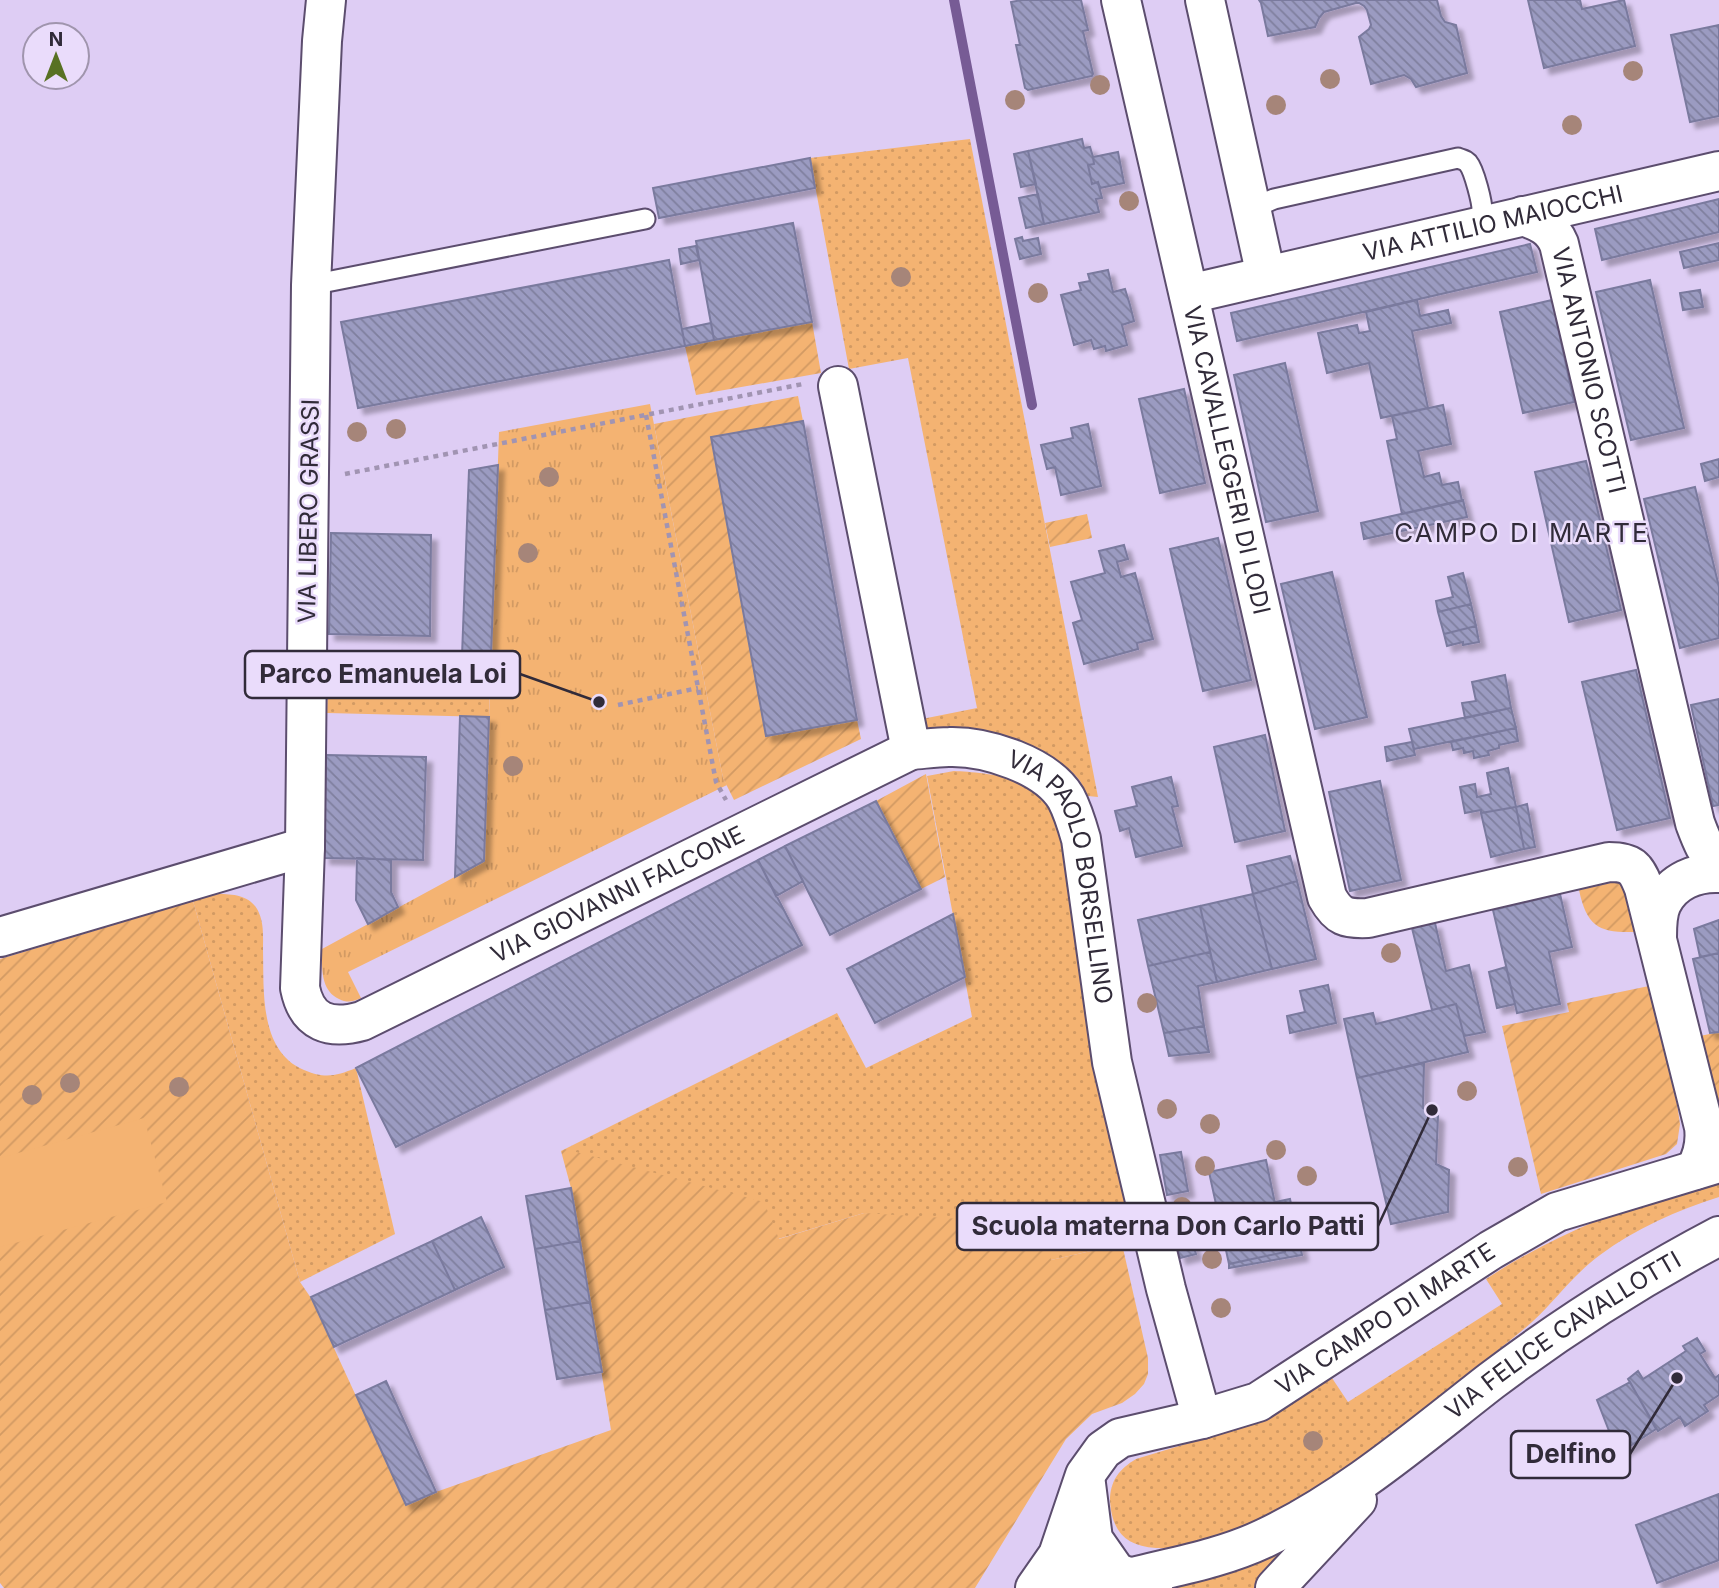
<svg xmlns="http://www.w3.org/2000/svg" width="1719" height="1588" font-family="Inter,sans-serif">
<defs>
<pattern id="grass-dots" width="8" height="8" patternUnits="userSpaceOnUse" patternTransform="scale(1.75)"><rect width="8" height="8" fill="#f4b372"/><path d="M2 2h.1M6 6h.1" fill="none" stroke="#d29a63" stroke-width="1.8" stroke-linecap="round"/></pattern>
<pattern id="park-tufts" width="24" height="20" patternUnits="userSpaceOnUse" patternTransform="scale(1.75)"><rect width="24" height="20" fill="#f4b372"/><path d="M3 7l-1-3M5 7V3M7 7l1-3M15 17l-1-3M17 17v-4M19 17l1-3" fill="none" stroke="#d29a63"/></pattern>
<pattern id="garden-furrows" width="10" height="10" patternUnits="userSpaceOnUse" patternTransform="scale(1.75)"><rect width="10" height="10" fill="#f4b372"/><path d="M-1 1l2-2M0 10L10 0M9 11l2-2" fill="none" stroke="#d29a63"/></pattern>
<pattern id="building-back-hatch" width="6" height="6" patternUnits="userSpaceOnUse" patternTransform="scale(1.75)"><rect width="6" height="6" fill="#9b9bc1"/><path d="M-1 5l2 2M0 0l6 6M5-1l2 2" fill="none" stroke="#7f7f9e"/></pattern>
<filter id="shadow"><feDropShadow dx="6" dy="6" stdDeviation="2" flood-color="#0004"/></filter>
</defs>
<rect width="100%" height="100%" fill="#decdf4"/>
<path fill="url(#grass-dots)" d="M 970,139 L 1098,797 L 1088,796 C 1085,791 1083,786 1080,781 C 1061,755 1005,732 974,729 C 958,728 940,731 924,731 L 922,719 L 977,708 L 908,358 L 849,369 L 810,158 Z
M 328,681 L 490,683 L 489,717 L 327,713 Z
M 954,771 C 976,772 1023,776 1039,792 C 1047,802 1054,814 1061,824 L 1128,1191 L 1127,1224 L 1122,1244 L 1051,1260 L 864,1213 L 778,1239 L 565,1149 L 837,1013 L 866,1068 L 972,1017 L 927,776 Z
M 218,894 C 235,894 252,896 259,913 C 264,924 263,938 263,950 C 264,991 259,1051 304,1070 C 325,1079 336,1076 356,1068 L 395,1234 L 300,1282 L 193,901 Z
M 1719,1179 L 1719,1197 C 1677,1210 1635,1229 1600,1255 C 1573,1275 1556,1300 1532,1322 C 1507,1344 1479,1364 1453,1385 C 1378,1445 1301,1510 1208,1539 C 1190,1544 1174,1549 1156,1548 C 1126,1546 1112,1532 1110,1501 C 1110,1481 1119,1469 1136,1459 L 1252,1424 L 1274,1415 L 1332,1378 L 1348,1402 L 1502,1304 L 1486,1279 C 1521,1256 1558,1237 1596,1221 C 1636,1204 1678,1193 1719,1179 Z
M 1318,1514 L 1260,1588 L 1177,1588 L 1172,1582 Z"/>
<path fill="url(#park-tufts)" d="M 650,404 L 723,778 L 727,785 L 348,972 L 361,998 C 353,1002 347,1003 339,999 C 320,990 322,967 322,949 L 484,861 L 499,432 Z"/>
<path fill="url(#garden-furrows)" d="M 812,322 L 821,373 L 696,395 L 685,346 Z
M 798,396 L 803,421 L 712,437 L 766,736 L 857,720 L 861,739 L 734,800 L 723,778 L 654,424 Z
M 1087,514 L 1092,538 L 1050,547 L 1045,523 Z
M 926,774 L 945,877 L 921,889 L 876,801 Z
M 1624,880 L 1636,932 C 1599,933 1587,927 1579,890 Z
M 193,901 L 300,1282 L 311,1298 L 406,1505 L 436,1492 L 611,1430 L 571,1188 L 561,1151 L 565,1149 L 764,1202 L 779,1239 L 864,1213 L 1044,1224 L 1051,1260 L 1122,1244 L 1148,1358 L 1148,1374 L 1144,1384 L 1135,1394 L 1122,1403 L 1092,1414 L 1066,1439 L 975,1588 L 4,1588 L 0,1583 L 0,959 Z
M 1649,986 L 1677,1104 L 1680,1124 L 1677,1144 L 1666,1154 L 1541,1194 L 1502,1026 L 1569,1012 L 1567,1003 Z
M 1719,1032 L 1719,1121 L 1700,1036 Z"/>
<path fill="#f4b372" d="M 144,1118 L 167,1202 L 0,1247 L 0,1158 Z"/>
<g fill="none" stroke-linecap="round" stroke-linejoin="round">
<path stroke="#775b95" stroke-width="10" d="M 954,0 C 981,135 1005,270 1032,405"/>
</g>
<path fill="url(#building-back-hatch)" stroke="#7a7a9e" stroke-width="2" filter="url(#shadow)" d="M 1021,0 L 1081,0 L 1088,30 L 1083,31 L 1093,74 L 1092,76 L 1028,90 L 1025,88 L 1016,45 L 1020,45 L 1011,2 Z
M 1259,0 L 1437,0 L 1441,16 L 1445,22 L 1456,25 L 1467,73 L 1416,87 L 1411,79 L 1404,75 L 1371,84 L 1359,37 L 1369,29 L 1371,25 L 1367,10 L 1364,6 L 1359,3 L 1356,3 L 1324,12 L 1319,18 L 1315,27 L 1268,36 L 1261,3 Z
M 1528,0 L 1580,0 L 1582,9 L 1624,0 L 1635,46 L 1544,68 Z
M 1719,25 L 1719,116 L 1690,122 L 1671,35 Z
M 1082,139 L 1084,148 L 1090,147 L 1093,157 L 1094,164 L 1088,165 L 1092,184 L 1098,182 L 1102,198 L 1096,199 L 1099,212 L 1044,224 L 1028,151 Z
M 1028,151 L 1036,184 L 1021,187 L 1014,154 Z
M 1118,152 L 1124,183 L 1100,188 L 1098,182 L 1092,184 L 1088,165 L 1094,164 L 1093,157 Z
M 810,158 L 815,188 L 659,218 L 653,188 Z
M 1038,194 L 1044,224 L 1026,228 L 1019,198 Z
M 1719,199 L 1719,232 L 1602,260 L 1595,229 Z
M 793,223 L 812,322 L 714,340 L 696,241 Z
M 1022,237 L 1023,241 L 1038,238 L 1041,254 L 1020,259 L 1015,239 Z
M 1719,243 L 1719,260 L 1684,268 L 1680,252 Z
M 1530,244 L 1537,272 L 1237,341 L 1231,313 Z
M 696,246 L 699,260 L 681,264 L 679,249 Z
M 669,260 L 685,346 L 358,408 L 341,322 Z
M 1108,270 L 1113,292 L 1125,289 L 1130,305 L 1134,321 L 1122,325 L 1127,345 L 1106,351 L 1105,346 L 1094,349 L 1091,340 L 1074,345 L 1061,295 L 1081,290 L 1079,283 L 1090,281 L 1088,274 Z
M 1650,280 L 1684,428 L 1631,440 L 1596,292 Z
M 1700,290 L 1703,307 L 1683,310 L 1680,293 Z
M 1417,300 L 1420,316 L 1448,310 L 1451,323 L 1412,331 L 1428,408 L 1381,418 L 1369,363 L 1327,373 L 1318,333 L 1357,325 L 1359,333 L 1370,331 L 1366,312 Z
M 1552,300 L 1574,402 L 1523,413 L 1500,312 Z
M 711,323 L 714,340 L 685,346 L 682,329 Z
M 1285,363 L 1318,511 L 1266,522 L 1234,375 Z
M 1184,389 L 1205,483 L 1160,493 L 1139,399 Z
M 1443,405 L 1451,444 L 1418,451 L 1424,477 L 1439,473 L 1442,485 L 1458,482 L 1462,501 L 1402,514 L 1387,441 L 1397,439 L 1392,416 Z
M 803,421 L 857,720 L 766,736 L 711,437 Z
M 1088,424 L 1101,486 L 1061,495 L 1055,467 L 1047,469 L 1041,445 L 1073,438 L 1071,428 Z
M 1719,459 L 1719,477 L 1705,481 L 1701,464 Z
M 1586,461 L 1621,610 L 1569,622 L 1535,472 Z
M 498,465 L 490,683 L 461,682 L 469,470 Z
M 1695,487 L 1719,587 L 1719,638 L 1680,648 L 1644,499 Z
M 1463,500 L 1467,517 L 1364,539 L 1361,523 Z
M 331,533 L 431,535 L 430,636 L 329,634 Z
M 1218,538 L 1251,680 L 1203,691 L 1170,549 Z
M 1124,545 L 1128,559 L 1117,562 L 1121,577 L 1135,573 L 1153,639 L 1137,643 L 1138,649 L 1084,664 L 1073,623 L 1082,620 L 1071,582 L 1105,573 L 1099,551 Z
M 1332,572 L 1367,717 L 1315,729 L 1281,584 Z
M 1463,573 L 1471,604 L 1438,612 L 1436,601 L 1453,597 L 1448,577 Z
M 1471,604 L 1476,626 L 1444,634 L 1438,612 Z
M 1476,626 L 1479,642 L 1463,645 L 1463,642 L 1447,646 L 1444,634 Z
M 1636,670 L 1670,818 L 1617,830 L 1582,682 Z
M 1505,675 L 1511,708 L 1465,718 L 1462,703 L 1476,701 L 1472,682 Z
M 1719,699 L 1719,805 L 1713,806 L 1691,705 Z
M 1511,708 L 1516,728 L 1414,749 L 1409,729 Z
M 460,716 L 489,717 L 484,861 L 455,877 Z
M 1516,728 L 1518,741 L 1499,745 L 1499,748 L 1488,751 L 1489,755 L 1474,758 L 1473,751 L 1464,753 L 1463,748 L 1453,750 L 1451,742 Z
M 1265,735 L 1285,831 L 1235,842 L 1214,747 Z
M 1412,742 L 1415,755 L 1387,761 L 1385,747 Z
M 326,755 L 426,757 L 423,860 L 324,858 Z
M 1508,768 L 1516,807 L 1481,813 L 1481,810 L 1465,813 L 1460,787 L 1475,784 L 1477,797 L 1491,794 L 1487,773 Z
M 1171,777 L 1178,806 L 1172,807 L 1182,846 L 1136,857 L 1129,828 L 1120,831 L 1115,811 L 1137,806 L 1132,787 Z
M 1380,781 L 1401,880 L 1350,891 L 1329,792 Z
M 876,801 L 921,889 L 830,935 L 785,846 Z
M 1527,804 L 1535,847 L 1524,849 L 1516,807 Z
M 1516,807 L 1524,849 L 1491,857 L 1481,813 Z
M 785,846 L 803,881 L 776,896 L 758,860 Z
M 1290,856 L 1297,881 L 1253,894 L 1247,866 Z
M 357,858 L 391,860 L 391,892 L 398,907 L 368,924 L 356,900 Z
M 758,860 L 802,945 L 396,1147 L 356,1068 Z
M 1297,881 L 1316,959 L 1272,969 L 1253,894 Z
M 1253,894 L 1272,969 L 1217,982 L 1200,906 Z
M 1560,894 L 1572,947 L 1549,952 L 1560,1004 L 1517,1013 L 1493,910 Z
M 1200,906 L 1210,952 L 1148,966 L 1138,920 Z
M 953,914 L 965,977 L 875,1023 L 847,969 Z
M 1719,920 L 1719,953 L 1700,957 L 1694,929 Z
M 1435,923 L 1446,971 L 1469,965 L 1485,1032 L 1464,1036 L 1456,1004 L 1432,1010 L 1412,928 Z
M 1210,952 L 1217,982 L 1198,986 L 1204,1026 L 1164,1033 L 1148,966 Z
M 1719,953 L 1719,1032 L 1710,1033 L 1693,959 Z
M 1506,967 L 1515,1004 L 1497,1008 L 1489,972 Z
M 1328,985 L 1336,1023 L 1290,1033 L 1287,1016 L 1305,1012 L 1300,991 Z
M 1456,1004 L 1468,1052 L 1357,1078 L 1344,1019 L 1373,1013 L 1376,1024 Z
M 1204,1026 L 1209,1052 L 1169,1056 L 1164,1033 Z
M 1424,1063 L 1423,1108 L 1438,1116 L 1436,1164 L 1449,1170 L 1448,1212 L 1391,1224 L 1357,1078 Z
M 1181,1152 L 1188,1191 L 1167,1195 L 1160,1155 Z
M 1266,1160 L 1285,1252 L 1229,1264 L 1209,1172 Z
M 571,1188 L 580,1241 L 535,1249 L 526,1196 Z
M 1290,1199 L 1302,1255 L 1229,1268 L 1229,1264 L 1285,1252 L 1275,1202 Z
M 481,1217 L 504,1267 L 455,1290 L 432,1241 Z
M 432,1241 L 455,1290 L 334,1347 L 311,1297 Z
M 580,1241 L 590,1302 L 545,1310 L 535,1249 Z
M 1192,1242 L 1196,1254 L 1180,1258 L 1177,1246 Z
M 590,1302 L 602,1372 L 557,1379 L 545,1310 Z
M 1697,1338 L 1705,1351 L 1700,1354 L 1715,1378 L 1719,1375 L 1719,1395 L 1704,1405 L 1708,1411 L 1685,1426 L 1680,1417 L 1658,1431 L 1628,1379 L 1638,1371 L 1643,1379 L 1686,1351 L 1683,1346 Z
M 386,1381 L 436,1492 L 406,1505 L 356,1395 Z
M 1630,1382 L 1656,1429 L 1618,1454 L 1597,1400 Z
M 1719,1494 L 1719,1560 L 1657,1583 L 1636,1525 Z"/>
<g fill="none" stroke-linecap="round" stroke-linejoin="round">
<defs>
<path id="service" d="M 1255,219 C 1257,207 1263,203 1274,199 L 1458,158 C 1462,160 1464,159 1468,163 C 1474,170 1483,204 1482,213 C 1481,219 1476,223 1471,226
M 311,285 L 645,219"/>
<g id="minor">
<path id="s1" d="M 326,0 L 322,41 L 311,285 L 305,847 L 300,988 C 307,1023 330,1030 362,1021 L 911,750"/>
<path id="s2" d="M 1121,0 L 1327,897 C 1338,917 1346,919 1368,918 L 1609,862 C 1631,862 1636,867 1644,888 L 1704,1127 C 1706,1143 1703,1156 1695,1170"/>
<path d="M 1205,0 L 1266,276"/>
<path id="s3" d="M 1523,216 C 1540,222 1552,227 1559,244 L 1695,823 C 1701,839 1706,853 1719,865"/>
<path id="s4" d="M 1189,294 L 1719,171"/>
<path id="s5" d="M 838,386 L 911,750 C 924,749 937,747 949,747 C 986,746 1046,765 1066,798 C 1073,811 1077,825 1081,839 L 1112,1062 L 1166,1289 L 1202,1419"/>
<path d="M 0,937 L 305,847"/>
<path d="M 1657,937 C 1657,926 1657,913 1662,903 C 1673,881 1696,872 1719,873"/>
<path d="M 1086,1484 L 1093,1539 L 1116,1572"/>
<path id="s6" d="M 1035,1588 L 1058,1555 L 1085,1475 L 1103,1450 L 1120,1438 L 1202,1419 L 1258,1402 L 1491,1250 L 1557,1212 L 1719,1163"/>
</g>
<g id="tertiary">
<path id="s7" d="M 1133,1577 C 1177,1566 1223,1558 1265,1538 C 1347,1499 1419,1437 1491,1381 C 1561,1328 1641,1277 1719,1236"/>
<path d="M 1039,1588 C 1078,1561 1114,1567 1153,1588"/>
<path d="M 1275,1588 L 1357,1500"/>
</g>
</defs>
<use href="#service" stroke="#5c4d6e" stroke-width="23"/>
<use href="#minor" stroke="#5c4d6e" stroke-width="42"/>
<use href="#tertiary" stroke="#5c4d6e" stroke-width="42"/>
<path stroke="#a194b2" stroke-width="4.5" stroke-dasharray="5 5" stroke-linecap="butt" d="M 646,415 L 716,782 L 726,800
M 345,474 L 803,384
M 618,705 L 698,688"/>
<use href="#service" stroke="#fff" stroke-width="19"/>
<use href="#minor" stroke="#fff" stroke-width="38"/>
<use href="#tertiary" stroke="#fff" stroke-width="38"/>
</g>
<g fill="#a68579">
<circle cx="1633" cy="71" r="10"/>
<circle cx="1330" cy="79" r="10"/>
<circle cx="1100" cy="85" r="10"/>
<circle cx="1015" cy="100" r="10"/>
<circle cx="1276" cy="105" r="10"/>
<circle cx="1572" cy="125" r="10"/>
<circle cx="1129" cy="201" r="10"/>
<circle cx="901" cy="277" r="10"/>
<circle cx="1038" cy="293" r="10"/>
<circle cx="396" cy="429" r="10"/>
<circle cx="357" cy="432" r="10"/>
<circle cx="549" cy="477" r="10"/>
<circle cx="528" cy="553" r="10"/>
<circle cx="513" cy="766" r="10"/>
<circle cx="1391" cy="953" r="10"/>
<circle cx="1147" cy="1003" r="10"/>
<circle cx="70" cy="1083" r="10"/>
<circle cx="179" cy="1087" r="10"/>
<circle cx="1467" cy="1091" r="10"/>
<circle cx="32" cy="1095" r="10"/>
<circle cx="1167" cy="1109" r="10"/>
<circle cx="1210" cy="1124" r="10"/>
<circle cx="1276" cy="1150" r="10"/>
<circle cx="1205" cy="1166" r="10"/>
<circle cx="1518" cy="1167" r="10"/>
<circle cx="1307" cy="1176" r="10"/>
<circle cx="1182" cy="1207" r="10"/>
<circle cx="1212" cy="1259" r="10"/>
<circle cx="1221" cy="1308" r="10"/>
<circle cx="1313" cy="1441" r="10"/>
</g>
<g text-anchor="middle" stroke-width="5" stroke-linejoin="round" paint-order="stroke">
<g font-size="24" fill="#312b39" stroke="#eadcfb">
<text dy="8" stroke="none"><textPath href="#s4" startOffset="312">VIA ATTILIO MAIOCCHI</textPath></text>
<text dy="8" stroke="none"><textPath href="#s3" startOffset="177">VIA ANTONIO SCOTTI</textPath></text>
<text dy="8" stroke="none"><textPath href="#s2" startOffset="472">VIA CAVALLEGGERI DI LODI</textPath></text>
<text transform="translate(309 511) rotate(-89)" y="8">VIA LIBERO GRASSI</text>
<text dy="8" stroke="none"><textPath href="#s5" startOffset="611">VIA PAOLO BORSELLINO</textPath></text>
<text dy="8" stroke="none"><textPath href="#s1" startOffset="1356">VIA GIOVANNI FALCONE</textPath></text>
<text dy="8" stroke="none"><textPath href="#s6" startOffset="471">VIA CAMPO DI MARTE</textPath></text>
<text dy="8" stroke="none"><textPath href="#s7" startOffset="499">VIA FELICE CAVALLOTTI</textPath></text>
</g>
<g font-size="26" letter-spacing="2" fill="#312b39" stroke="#eadcfb">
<text x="1522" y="542">CAMPO DI MARTE</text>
</g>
</g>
<path fill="none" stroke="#312b39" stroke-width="2.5" d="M599 702L520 674M1432 1110L1378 1226M1677 1378L1630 1454"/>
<g fill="#312b39" stroke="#eadcfb" stroke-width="2.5">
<circle cx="599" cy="702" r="7"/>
<circle cx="1432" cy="1110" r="7"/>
<circle cx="1677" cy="1378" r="7"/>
</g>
<g fill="#eadcfb" stroke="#312b39" stroke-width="2.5">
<rect x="245" y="651" width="275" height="47" rx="7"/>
<rect x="957" y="1203" width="421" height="47" rx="7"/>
<rect x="1511" y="1431" width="119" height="47" rx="7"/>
</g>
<g font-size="26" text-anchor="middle" font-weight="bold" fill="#312b39">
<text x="383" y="683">Parco Emanuela Loi</text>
<text x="1168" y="1235">Scuola materna Don Carlo Patti</text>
<text x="1571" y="1463">Delfino</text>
</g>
<g transform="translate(56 56)"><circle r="33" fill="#eadcfb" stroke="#a095ad" stroke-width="2"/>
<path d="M0-5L12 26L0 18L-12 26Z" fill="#587123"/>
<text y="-10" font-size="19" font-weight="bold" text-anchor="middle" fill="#312b39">N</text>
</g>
</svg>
